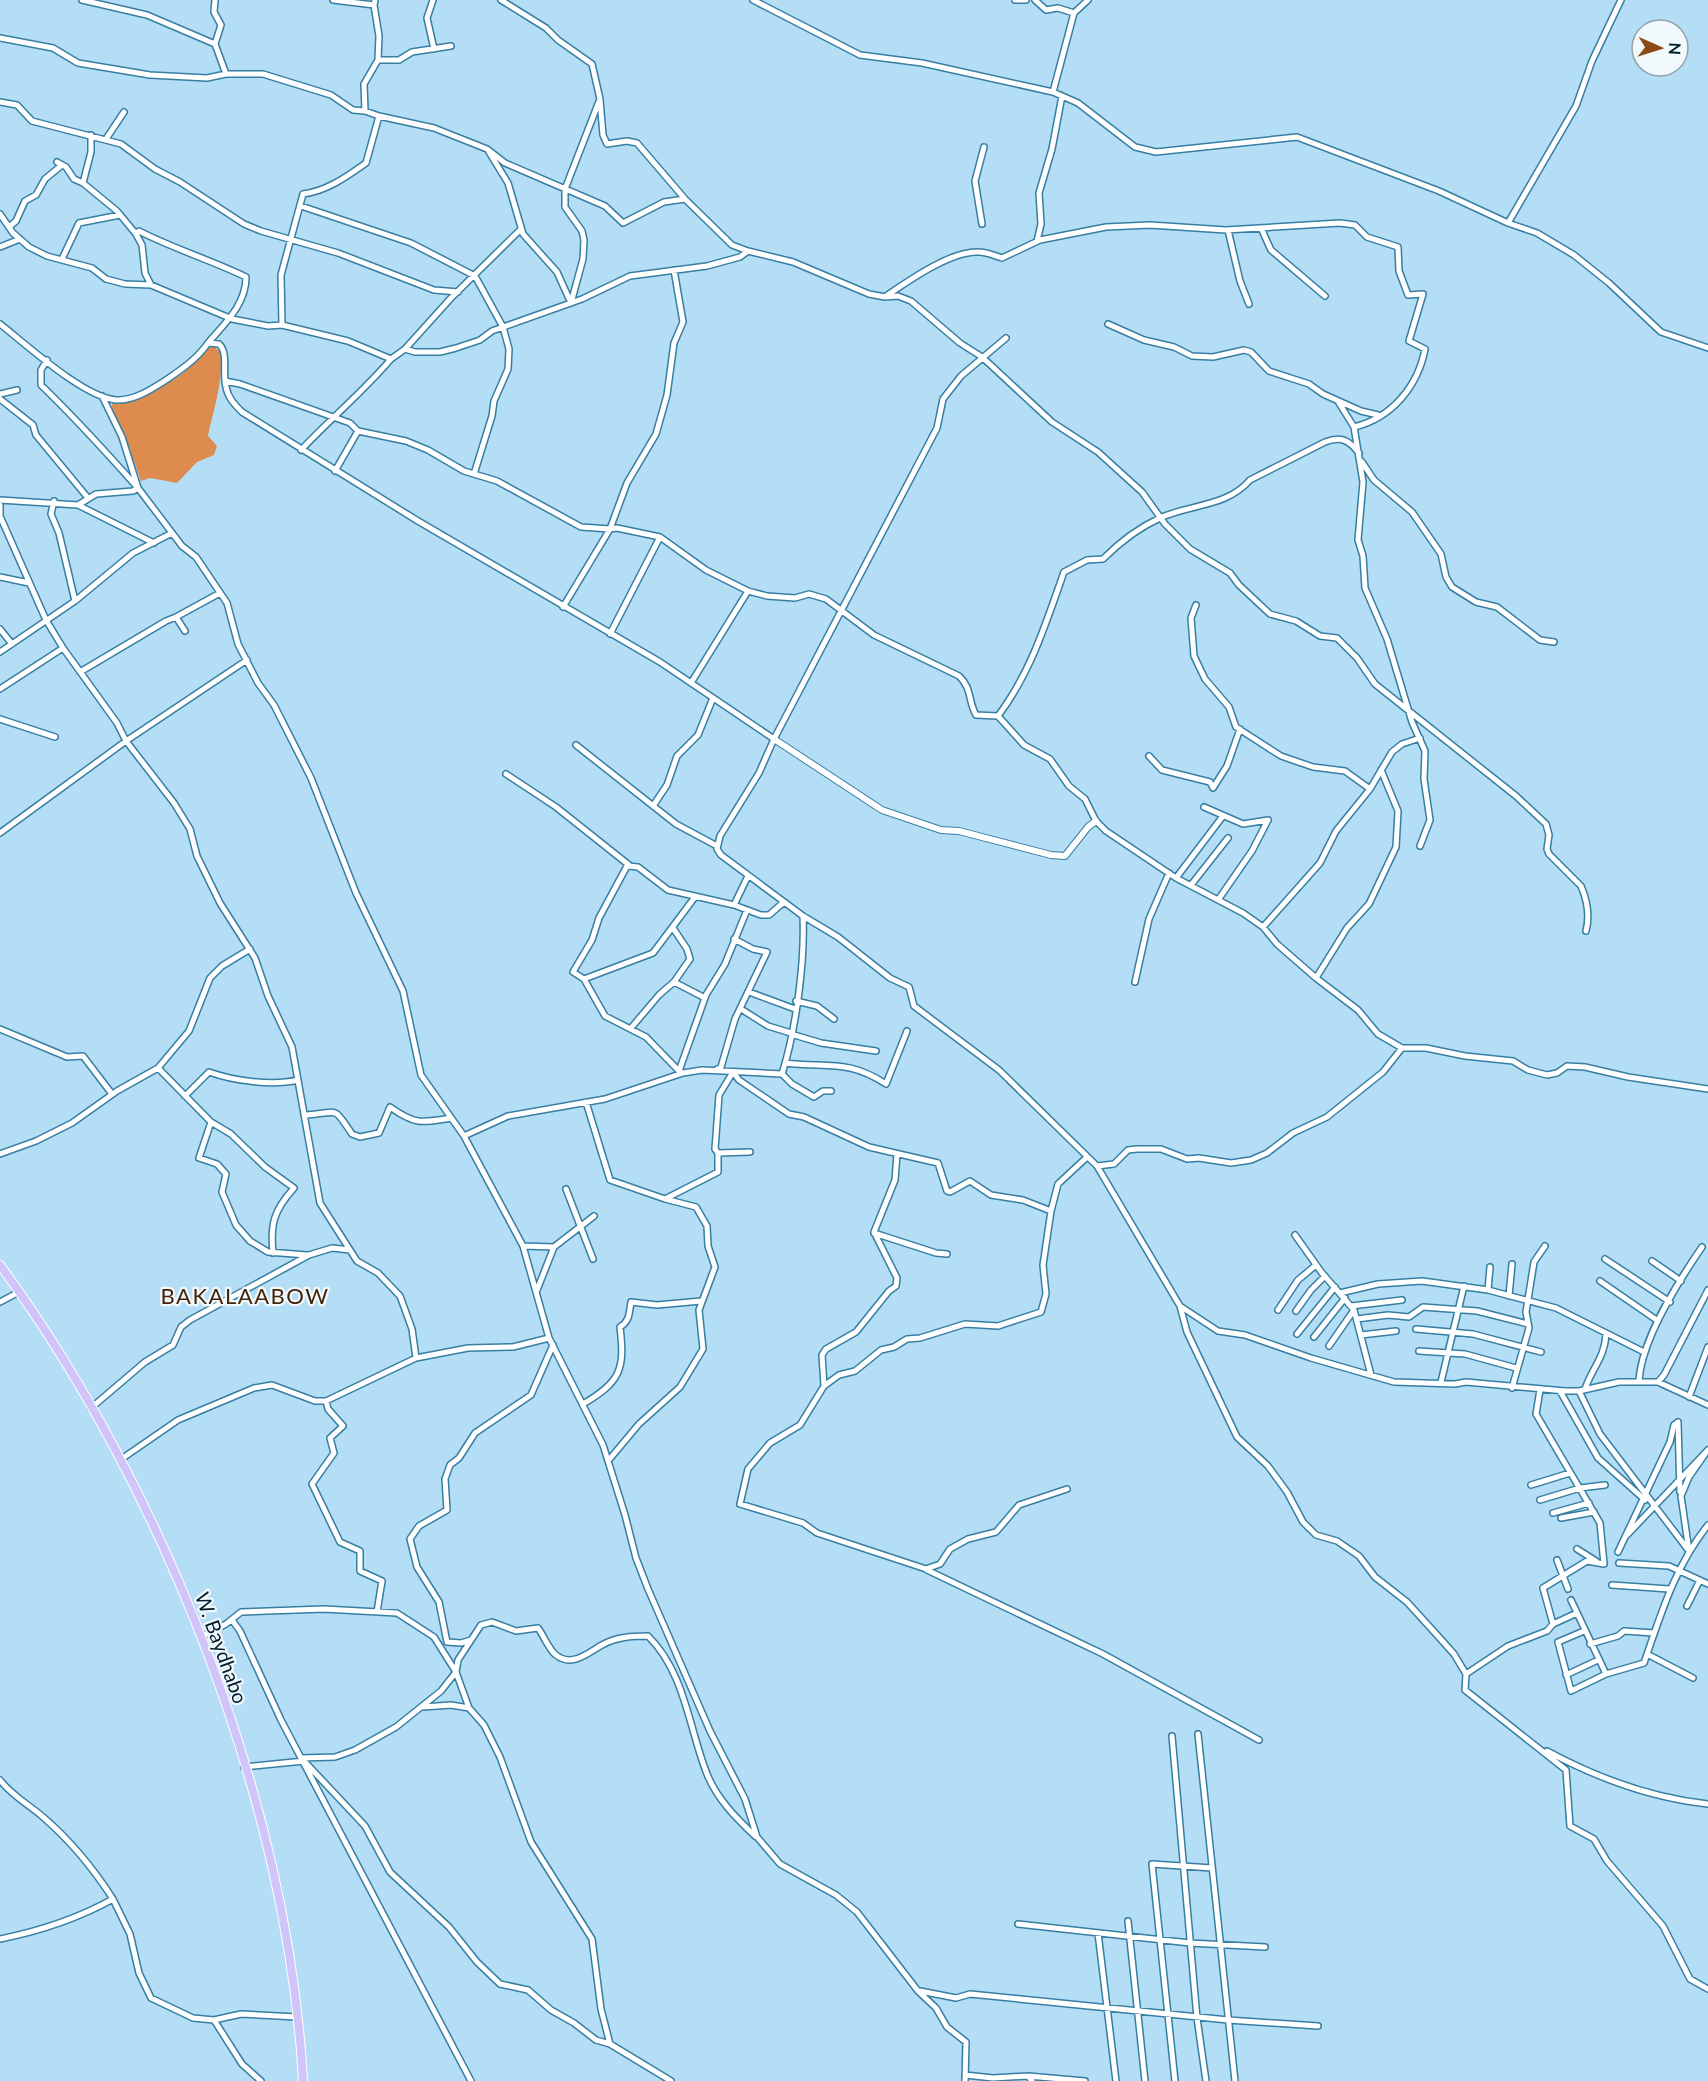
<svg xmlns="http://www.w3.org/2000/svg" width="1708" height="2081" font-family="Lato,sans-serif">
<rect width="100%" height="100%" fill="#b4ddf6"/>
<path fill="#de8b50" d="M 213,345 L 221,353 C 223,383 214,407 208,436 L 217,446 L 214,455 L 197,462 L 177,483 L 150,478 L 141,481 L 126,440 L 111,408 L 113,403 C 139,399 171,385 190,367 C 198,359 203,348 213,345 Z"/>
<g fill="none" stroke-linecap="round" stroke-linejoin="round">
<defs>
<path id="minor" d="M 82,0 L 147,15 L 215,44
M 215,0 L 214,12 L 221,25 L 215,44 L 226,74
M 333,0 L 374,5 L 375,0
M 433,0 L 427,18 L 434,49
M 501,0 L 546,28 L 558,40 L 592,64 L 600,99 L 565,189 L 565,207 L 582,231 L 584,240 L 583,259 L 571,303
M 753,0 L 860,55 L 922,63 L 1053,92 L 1078,103 L 1135,147 L 1156,152 L 1297,137 L 1439,191 L 1508,223 L 1537,233 L 1574,255 L 1609,283 L 1661,332 L 1708,348
M 1015,0 L 1026,0
M 1035,0 L 1046,10 L 1058,8 L 1074,13
M 374,5 L 379,36 L 378,60 L 399,60 L 412,52 L 451,46
M 0,38 L 53,48 L 78,63 L 150,75 L 207,78 L 226,74 L 263,74 L 331,95 L 353,110 L 365,111 L 364,84 L 378,60
M 1053,92 L 1074,13 L 1088,0
M 600,100 L 603,135 L 607,144 L 627,141 L 637,143 L 685,199
M 0,102 L 17,105 L 32,121 L 121,144 L 155,169 L 180,182 L 244,224 L 261,231 L 338,253 L 434,290 L 458,292
M 379,116 L 434,128 L 487,149 L 505,163 L 605,206 L 623,223 L 664,202 L 685,199 L 732,245 L 748,251
M 106,139 L 124,112
M 489,152 L 508,183 L 523,234 L 557,272 L 571,303
M 57,162 L 66,167 L 74,179 L 83,183 L 117,211 L 136,234 L 142,245 L 145,273 L 151,285
M 83,183 L 91,152 L 91,135
M 301,206 L 411,243 L 475,276 L 503,327 L 509,349 L 508,369 L 494,401 L 492,416 L 474,474
M 0,214 L 13,233 L 29,247 L 47,256 L 92,268 L 106,279 L 125,284 L 151,285 L 232,319 L 268,326 L 282,325 L 348,341 L 391,359 L 405,349 L 415,352 L 440,352 L 456,348 L 480,340 L 492,331 L 582,299 L 630,276 L 707,266 L 740,257 L 748,251 L 793,262 L 869,294 L 885,297 L 898,296 L 911,301 L 960,343 L 982,357 L 1052,422 L 1098,452 L 1142,492 L 1165,524 L 1190,549 L 1230,573 L 1239,585 L 1270,614 L 1296,621 L 1320,636 L 1337,638 L 1357,658 L 1375,684 L 1516,796 L 1546,824 L 1549,835 L 1547,849 L 1549,854 L 1581,886 C 1587,900 1590,916 1586,931
M 1508,223 L 1576,106 L 1592,61 L 1621,0
M 982,224 L 975,181 L 984,147
M 9,227 L 16,221 L 25,201 L 36,195 L 45,179 L 62,165
M 1261,228 L 1271,250 L 1325,296
M 1228,230 L 1240,281 L 1249,304
M 136,234 L 139,231 C 174,249 211,260 246,277 C 246,305 224,324 208,343
M 1037,241 L 1041,224 L 1039,193 L 1052,149 L 1062,96
M 0,247 L 20,239
M 62,259 L 79,223 L 120,215
M 886,296 C 908,281 952,250 979,252 C 987,252 995,256 1002,258 L 1040,240 L 1106,227 L 1150,225 L 1226,230 L 1340,223 L 1355,225 L 1367,237 L 1398,247 L 1399,271 L 1408,295 L 1423,294 L 1409,341 L 1425,349 C 1418,386 1392,418 1354,427 L 1363,482 L 1358,540 L 1363,556 L 1365,588 L 1387,639 L 1412,722 L 1425,751 L 1424,779 L 1430,820 L 1420,846
M 0,324 C 27,345 83,397 116,400 C 134,401 152,389 166,380 C 182,369 197,359 208,343 L 219,344 C 229,353 222,374 226,387 C 228,398 235,405 242,412 L 418,521 L 660,662 L 774,739 L 759,773 L 720,836 L 717,849 L 721,855 L 803,916 L 838,937 L 890,978 L 909,987 L 914,1006 L 999,1070 L 1097,1166 L 1114,1164 L 1128,1150 L 1137,1149 L 1161,1149 L 1187,1159 L 1199,1158 L 1231,1163 L 1251,1160 L 1267,1153 L 1293,1133 L 1327,1117 L 1383,1072 L 1402,1048 L 1426,1048 L 1465,1056 L 1513,1061 L 1528,1070 L 1547,1075 L 1557,1073 L 1567,1066 L 1585,1067 L 1628,1077 L 1708,1089
M 1108,324 L 1144,340 L 1174,347 L 1192,356 L 1213,357 L 1244,350 L 1251,352 L 1269,371 L 1309,384 L 1323,394 L 1361,411 L 1378,415
M 282,325 L 281,275 L 303,194 C 327,191 346,177 366,163 L 379,116 L 365,111
M 405,349 L 451,298 L 521,229
M 225,381 L 240,384 L 350,423 L 358,431
M 0,394 L 17,390
M 102,396 L 122,437 L 138,488 L 182,546 L 196,557 L 227,603 L 238,644 L 258,683 L 274,705 L 311,778 L 356,893 L 403,991 L 421,1075 L 464,1136 L 523,1246 L 549,1338 L 603,1445 L 625,1515 L 636,1558 L 648,1589 L 710,1731 L 745,1799 L 757,1837 L 780,1864 L 836,1895 L 857,1912 L 918,1991 L 936,2008 L 947,2027 L 966,2042 L 965,2081
M 0,399 L 33,425 L 36,435 L 88,498
M 1339,403 L 1354,427
M 301,450 C 330,419 363,392 391,359
M 1362,462 L 1374,480 L 1412,512 L 1441,554 L 1446,577 L 1452,587 L 1476,602 L 1497,607 L 1540,640 L 1554,642
M 335,471 L 358,431 L 406,441 L 428,450 L 464,471 L 497,481 L 581,527 L 610,529 L 627,483 L 656,434 L 667,395 L 674,343 L 683,322 L 674,270
M 0,500 L 78,505 L 96,494 L 133,491 L 138,488 C 106,452 75,418 41,385 L 41,370 L 47,360
M 0,505 L 0,516 L 46,620 L 63,648 L 117,723 L 126,741 L 174,803 L 190,829 L 197,856 L 220,903 L 255,958 L 268,996 L 292,1047 L 320,1203 L 357,1261 L 378,1273 L 400,1296 L 412,1329 L 416,1358 L 468,1348 L 513,1347 L 549,1338
M 78,505 L 154,543
M 0,577 L 29,583
M 75,601 L 133,553 L 172,533
M 1196,605 L 1191,618 L 1194,656 L 1205,679 L 1229,707 L 1236,727 L 1281,756 L 1313,767 L 1345,771 L 1370,789
M 563,607 L 610,529 L 617,528 L 660,537 L 706,570 L 748,591 L 767,596 L 795,598 L 809,594 L 826,599 L 874,635 L 959,676 C 972,688 968,701 976,715 L 998,716 L 1024,745 L 1050,759 L 1069,786 L 1085,799 L 1096,821 L 1106,831 L 1176,878 L 1243,913 L 1263,927 L 1277,944 L 1316,978 L 1358,1010 L 1378,1034 L 1402,1048
M 176,617 L 220,593
M 0,629 L 12,644
M 610,634 L 660,537
M 0,652 L 75,601 L 59,533 L 51,514 L 54,501
M 80,672 L 166,621 L 176,617 L 185,631
M 691,683 L 748,591
M 0,689 L 63,648
M 998,716 C 1031,672 1046,623 1064,572 L 1087,560 L 1103,559 C 1120,542 1138,528 1160,518 C 1190,504 1227,507 1250,480 L 1325,442 C 1341,436 1349,440 1359,453
M 0,719 L 55,737
M 774,739 L 937,428 L 943,399 L 961,376 L 1006,338
M 576,745 L 676,824 L 717,846
M 1149,756 L 1162,770 L 1210,782 L 1213,788 L 1227,766 L 1240,729
M 506,774 L 556,807 L 629,865
M 653,806 L 667,785 L 677,756 L 698,735 L 713,698
M 1204,807 L 1243,824 L 1268,820
M 0,833 L 126,741 L 247,660
M 1176,878 L 1223,816
M 1191,885 L 1228,838
M 1218,900 L 1252,851 L 1268,820
M 734,905 L 748,876
M 1263,927 L 1320,863 L 1336,831 L 1370,789 L 1392,752 L 1402,744 L 1420,738
M 673,928 L 687,949 L 690,959 L 674,982 L 705,998
M 1316,978 L 1347,928 L 1369,904 L 1396,847 L 1398,811 L 1381,770
M 584,979 L 653,953 L 695,897
M 1135,982 L 1149,919 L 1169,873
M 749,992 L 795,1009
M 796,1001 L 817,1006 L 834,1019
M 741,1009 L 768,1026 L 791,1033
M 631,1028 L 659,995 L 674,982
M 0,1029 L 67,1057 L 83,1056 L 112,1094
M 791,1034 L 821,1043 L 876,1051
M 785,1063 C 828,1068 848,1059 886,1084 L 907,1031
M 158,1068 L 211,1122 L 231,1134 L 265,1167 L 294,1188 C 274,1210 270,1224 273,1253
M 716,1070 L 721,1067 L 735,1019 L 767,952 L 753,949 L 734,939
M 679,1071 L 646,1037 L 605,1016 L 584,979 L 573,972 L 592,940 L 599,918 L 627,866 L 638,867 L 668,890 L 734,905 L 761,915 L 769,915 L 784,902
M 681,1072 L 679,1071 L 706,995 L 725,964 L 747,910
M 782,1074 L 792,1084 L 814,1097 L 823,1091 L 831,1091
M 185,1096 L 209,1072 C 234,1081 272,1086 298,1080
M 586,1102 L 610,1180 L 665,1199 L 718,1172 L 718,1153
M 306,1115 C 339,1113 332,1104 352,1134 L 360,1137 L 379,1133 L 390,1107 C 415,1125 422,1123 451,1118
M 211,1122 L 199,1158 L 217,1164 L 226,1174 L 222,1192 L 236,1225 L 250,1241 L 268,1252 L 307,1255
M 464,1136 L 508,1116 L 605,1099 L 683,1073 L 702,1070 L 782,1074 C 796,1029 805,963 803,916
M 750,1152 L 718,1153 L 715,1149 L 719,1095 L 733,1072 L 739,1080 L 789,1114 L 804,1117 L 869,1147 L 938,1163 L 947,1191 L 950,1192 L 970,1181 L 991,1195 L 1023,1200 L 1051,1211 L 1058,1184 L 1086,1158
M 0,1154 L 36,1141 L 72,1123 L 117,1091 L 158,1068 L 189,1031 L 210,978 L 222,966 L 250,949
M 897,1154 L 895,1180 L 874,1232 L 897,1278 L 896,1286 L 889,1291 L 856,1332 L 826,1349 L 822,1355 L 824,1386 L 800,1425 L 770,1443 L 748,1469 L 740,1504 L 803,1523 L 817,1533 L 926,1569 L 940,1564 L 950,1549 L 968,1539 L 996,1532 L 1019,1505 L 1067,1489
M 1097,1166 L 1180,1306 L 1218,1331 L 1245,1335 L 1311,1358 L 1394,1382 L 1455,1384 L 1466,1382 L 1565,1391 L 1579,1391 L 1619,1382 L 1658,1382 L 1708,1405
M 566,1189 L 593,1259
M 874,1233 L 936,1253 L 947,1254
M 1295,1235 L 1322,1273 L 1354,1310 L 1371,1375
M 523,1246 L 554,1247 L 594,1216
M 1605,1259 L 1670,1302
M 1652,1261 L 1681,1281
M 1600,1281 L 1658,1321
M 537,1290 L 554,1247
M 1488,1290 L 1490,1267
M 1340,1293 L 1378,1284 L 1422,1281 L 1488,1290 L 1556,1308 L 1644,1352
M 1509,1296 L 1512,1264
M 0,1302 L 19,1292
M 1180,1306 L 1187,1332 L 1237,1437 L 1268,1466 L 1287,1492 L 1303,1522 L 1316,1535 L 1337,1541 L 1359,1556 L 1375,1577 L 1407,1602 L 1437,1635 L 1454,1654 L 1466,1674 L 1465,1690 L 1566,1770 L 1570,1826 L 1594,1839 L 1607,1861 L 1663,1926 L 1690,1979 L 1708,1989
M 1351,1306 L 1402,1300
M 1278,1310 L 1298,1280 L 1316,1265
M 1296,1311 L 1311,1290 L 1325,1276
M 1357,1319 L 1388,1315 L 1409,1317 L 1423,1307 L 1477,1311 L 1528,1324
M 1416,1329 L 1473,1334 L 1541,1352
M 1297,1334 L 1335,1287
M 1361,1335 L 1396,1331
M 1314,1337 L 1345,1298
M 1329,1346 L 1354,1310
M 1419,1351 L 1465,1354 L 1516,1368
M 1639,1380 C 1642,1338 1678,1282 1702,1247
M 1441,1382 L 1464,1286
M 1658,1382 L 1664,1375 L 1708,1290
M 824,1386 L 839,1375 L 855,1371 L 881,1350 L 894,1347 L 907,1339 L 920,1338 L 965,1324 L 998,1326 L 1041,1312 L 1046,1294 L 1043,1265 L 1051,1211
M 1512,1388 L 1529,1328 L 1526,1312 L 1534,1262 L 1545,1246
M 1585,1389 C 1592,1368 1605,1357 1606,1334
M 1540,1390 L 1536,1414 L 1600,1523 L 1604,1564 L 1587,1561 L 1543,1588 L 1553,1624
M 1560,1391 L 1598,1458 L 1645,1500
M 1579,1391 L 1600,1434 L 1689,1551 L 1681,1496 L 1689,1477 L 1705,1454
M 1689,1397 L 1708,1347
M 326,1401 L 328,1409 L 343,1426 L 330,1438 L 334,1453 L 312,1484 L 340,1542 L 360,1551 L 360,1571 L 382,1581 L 377,1612
M 583,1404 C 621,1382 625,1369 620,1327 C 630,1321 629,1313 631,1302 L 657,1305 L 701,1301
M 91,1408 L 145,1362 L 173,1345 L 181,1327 L 190,1320 L 309,1255 L 332,1248 L 350,1250
M 120,1460 L 178,1420 L 254,1388 L 272,1385 L 315,1401 L 326,1401 L 416,1358
M 608,1461 L 639,1424 L 680,1387 L 703,1349 L 699,1310 L 715,1267 L 708,1246 L 707,1226 L 696,1207 L 665,1199
M 1531,1485 L 1570,1473
M 1540,1500 L 1580,1488 L 1605,1485
M 1553,1513 L 1589,1503
M 1561,1518 L 1594,1512
M 1626,1536 L 1708,1450
M 1577,1549 L 1596,1561
M 1618,1552 L 1670,1442 L 1674,1425 L 1678,1422 L 1680,1492
M 1557,1560 L 1568,1589
M 1619,1563 L 1669,1566 L 1708,1584
M 927,1570 L 1103,1654 L 1259,1740
M 1612,1585 L 1669,1589
M 1571,1600 L 1606,1674
M 1687,1606 L 1700,1580
M 232,1620 L 240,1631 L 281,1720 L 471,2081
M 1584,1631 L 1558,1642 L 1571,1691 L 1606,1674 L 1644,1663 C 1661,1614 1675,1566 1708,1525
M 201,1637 L 226,1624 L 241,1612 L 324,1609 L 397,1613 L 434,1637 L 456,1672 L 469,1708 L 484,1725 L 500,1757 L 531,1842 L 592,1939 L 601,2009 L 610,2044
M 471,1640 L 461,1643 L 447,1642 L 439,1602 L 417,1567 L 410,1539 L 419,1526 L 447,1510 L 445,1479 L 450,1465 L 459,1458 L 475,1433 L 531,1395 L 553,1345
M 1590,1644 L 1618,1636 L 1624,1631 L 1654,1633
M 1647,1654 L 1693,1678
M 1466,1674 L 1508,1646 L 1547,1631 L 1553,1624 L 1577,1613
M 1566,1675 L 1598,1660
M 423,1707 L 451,1705 L 469,1708
M 1198,1734 L 1235,2081
M 1172,1736 L 1197,2018 L 1206,2081
M 1547,1751 C 1597,1778 1652,1798 1708,1804
M 302,1758 L 335,1757 L 355,1750 L 396,1727 L 441,1691 L 456,1672 L 458,1660 L 481,1625 L 492,1622 L 516,1631 L 538,1628 C 544,1636 549,1650 556,1655 C 572,1668 589,1652 602,1645 C 616,1637 632,1636 648,1636 C 685,1672 689,1729 707,1774 C 717,1799 736,1818 755,1836
M 244,1767 L 304,1761 L 365,1826 L 390,1872 L 449,1927 L 477,1962 L 500,1984 L 528,1990 L 551,2010 L 574,2023 L 596,2040 L 610,2044 L 671,2081
M 0,1780 C 11,1795 28,1804 43,1817 C 71,1841 93,1868 113,1899
M 1128,1921 L 1145,2081
M 1018,1924 L 1190,1943 L 1265,1947
M 1098,1933 L 1116,2081
M 0,1939 C 40,1931 77,1919 113,1899 L 130,1934 L 139,1973 L 151,1998 L 193,2018 L 214,2020
M 920,1991 L 956,1998 L 970,1994 L 1228,2020 L 1318,2026
M 965,2075 L 993,2078 L 1028,2076 L 1032,2081
M 1028,2076 L 1085,2081
M 261,2081 L 242,2064 L 214,2020 L 241,2014 L 297,2017
M 1175,2081 L 1152,1864 L 1212,1868"/>
<path id="tertiary" d="M 774,739 L 882,810 L 941,830 L 959,831 L 1051,855 L 1065,856 L 1088,827 L 1096,821"/>
<path id="primary" d="M 0,1265 C 164,1489 288,1803 303,2081"/>
</defs>
<use href="#minor" stroke="#377ea3" stroke-width="8"/>
<use href="#tertiary" stroke="#377ea3" stroke-width="8"/>
<use href="#primary" stroke="#fff" stroke-width="10"/>
<use href="#minor" stroke="#fff" stroke-width="5"/>
<use href="#tertiary" stroke="#fff" stroke-width="6"/>
<use href="#primary" stroke="#d1c4f9" stroke-width="8"/>
</g>
<g text-anchor="middle" stroke-width="4.5" stroke-linejoin="round" paint-order="stroke">
<g font-size="20" fill="#001d2c" stroke="#f2f9fd">
<text transform="translate(221 1648) rotate(70)" y="7">W. Baydhabo</text>
</g>
<g font-size="22" letter-spacing="1.5" fill="#44240c" stroke="#f2f9fd">
<text x="245" y="1304">BAKALAABOW</text>
</g>
</g>
<g transform="translate(1660 48) rotate(93)"><circle r="28" fill="#f2f9fd" stroke="#91a1a9" stroke-width="1.5"/>
<path d="M0-4.5L10 22L0 15L-10 22Z" fill="#8c4b17"/>
<text y="-9" font-size="16" font-weight="bold" text-anchor="middle" fill="#001d2c">N</text>
</g>
</svg>
